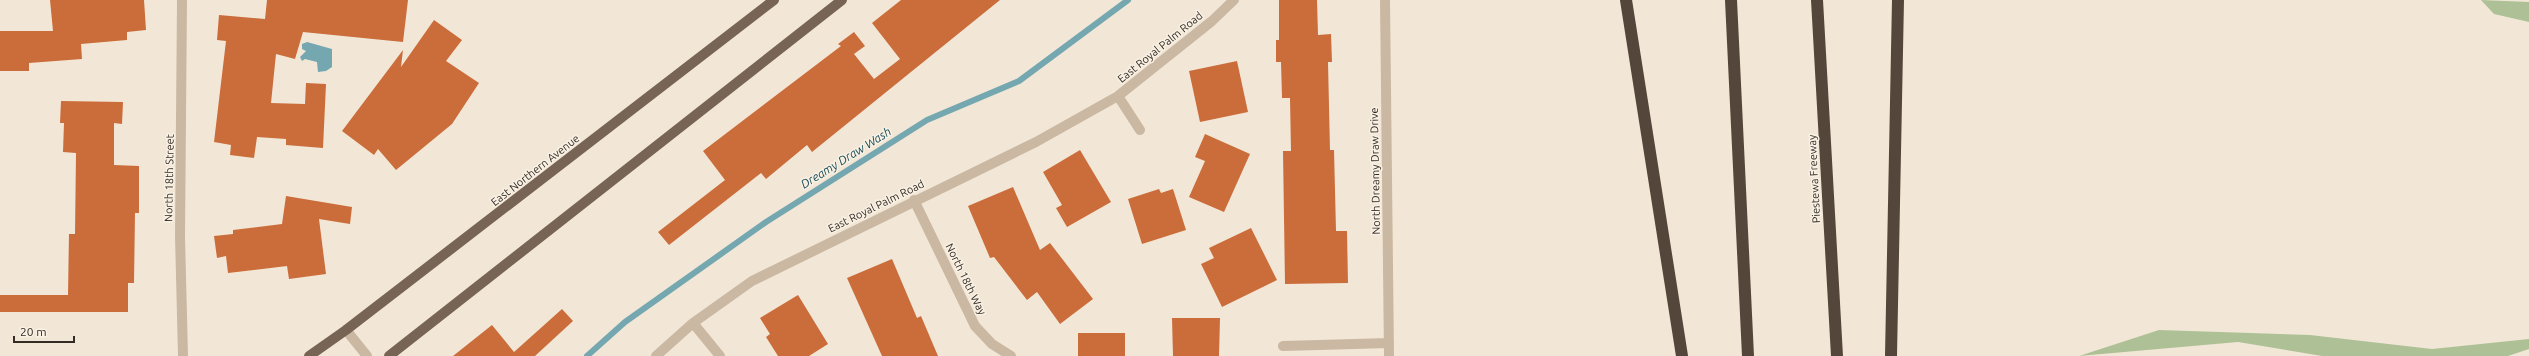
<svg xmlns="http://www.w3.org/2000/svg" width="2529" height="356" font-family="Ubuntu,sans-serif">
<rect width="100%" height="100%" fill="#f2e7d6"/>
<path fill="#aec196" d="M 2481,0 L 2529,2 L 2529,22 L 2494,14 Z
M 2159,330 L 2310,335 L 2432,349 L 2529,339 L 2529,349 L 2508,356 L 2322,356 L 2238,342 L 2079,356 Z"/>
<path fill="#74a7b0" d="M 307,42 L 332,49 L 332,67 L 326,71 L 318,72 L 317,62 L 305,59 L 302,61 L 300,57 L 306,51 L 302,49 L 302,44 Z"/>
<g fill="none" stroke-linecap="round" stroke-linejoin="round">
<path stroke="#74a7b0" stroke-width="6" d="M 587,356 L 625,322 L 766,222 L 927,120 L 1019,81 L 1128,0"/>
</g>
<path fill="#cb6c3b" d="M 50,0 L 144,0 L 146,30 L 127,32 L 127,40 L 81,44 L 82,59 L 29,63 L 29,71 L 0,71 L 0,31 L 53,31 Z
M 267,0 L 408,0 L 403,42 L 303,32 L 295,59 L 276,54 L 271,103 L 305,104 L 306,83 L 326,84 L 323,148 L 286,145 L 286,139 L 257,137 L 254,158 L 230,155 L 231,145 L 214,142 L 226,41 L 217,40 L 219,15 L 265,19 Z
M 901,0 L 1000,0 L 812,152 L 807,145 L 766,179 L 761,173 L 669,245 L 658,232 L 725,180 L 703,151 L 841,46 L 838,44 L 854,32 L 865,46 L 854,54 L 874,79 L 900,59 L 872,23 Z
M 1279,0 L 1317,0 L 1318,35 L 1331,34 L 1332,62 L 1328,62 L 1330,150 L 1334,150 L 1336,231 L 1347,231 L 1348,283 L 1285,284 L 1283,151 L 1291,151 L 1290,98 L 1282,98 L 1281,62 L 1276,62 L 1276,40 L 1279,40 Z
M 434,20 L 462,40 L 446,61 L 479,83 L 452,124 L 396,170 L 378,149 L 374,155 L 342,131 L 403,50 L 401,67 Z
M 1237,61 L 1248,112 L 1200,122 L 1189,71 Z
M 61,101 L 123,102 L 122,124 L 114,123 L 114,165 L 139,166 L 139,213 L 135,213 L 134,283 L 128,283 L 128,312 L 0,312 L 0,295 L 68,295 L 69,234 L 75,234 L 76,153 L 63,152 L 64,123 L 60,123 Z
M 1205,134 L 1250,154 L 1224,212 L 1189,197 L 1205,161 L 1195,157 Z
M 1080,150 L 1111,202 L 1067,227 L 1056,208 L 1062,205 L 1043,172 Z
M 1013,187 L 1040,250 L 1050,243 L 1093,299 L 1060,324 L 1037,292 L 1027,300 L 994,257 L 990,258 L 968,206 Z
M 1159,189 L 1161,193 L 1173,189 L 1186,230 L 1142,244 L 1128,199 Z
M 286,196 L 352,207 L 350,224 L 319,219 L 326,274 L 289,279 L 287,266 L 228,273 L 226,256 L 217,258 L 214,236 L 233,234 L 233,230 L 282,224 Z
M 1251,228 L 1277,280 L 1222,307 L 1201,264 L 1214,258 L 1209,248 Z
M 892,259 L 917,318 L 921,316 L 938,356 L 882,356 L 847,278 Z
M 798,295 L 828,344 L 809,356 L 778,356 L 766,337 L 770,334 L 760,318 Z
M 562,309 L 573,321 L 535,356 L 453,356 L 492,325 L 514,352 Z
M 1172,318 L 1220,318 L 1219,356 L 1173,356 Z
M 1078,333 L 1125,333 L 1125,356 L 1078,356 Z"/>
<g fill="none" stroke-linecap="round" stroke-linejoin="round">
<path stroke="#cab8a2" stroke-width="10" d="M 182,0 L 180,236 L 183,356
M 1385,0 L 1389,356
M 1118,96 L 1140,130
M 914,200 L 975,326 L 992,344 L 1011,356
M 693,323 L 720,356
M 346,330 L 367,356
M 1283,346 L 1389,343
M 656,356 L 693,323 L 752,281 L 1036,142 L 1118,96 L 1212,21 L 1234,0"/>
<path stroke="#776455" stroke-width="10" d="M 309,356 L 346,330 L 774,0
M 389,356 L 842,0"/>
<path stroke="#55463b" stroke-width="12" d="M 1626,0 L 1682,356
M 1731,0 L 1748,356
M 1817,0 L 1837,356
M 1891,356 L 1898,0"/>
</g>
<g text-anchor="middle" stroke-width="3" stroke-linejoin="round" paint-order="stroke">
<g font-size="11" fill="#342b25" stroke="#f9f1e3">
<text transform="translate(1160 47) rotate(-39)" y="4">East Royal Palm Road</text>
<text transform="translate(535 170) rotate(-38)" y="4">East Northern Avenue</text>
<text transform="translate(1375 171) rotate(-91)" y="4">North Dreamy Draw Drive</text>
<text transform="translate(169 178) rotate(-89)" y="4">North 18th Street</text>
<text transform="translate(1814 179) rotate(-93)" y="4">Piestewa Freeway</text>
<text transform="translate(876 206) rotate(-26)" y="4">East Royal Palm Road</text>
<text transform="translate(966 279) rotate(64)" y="4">North 18th Way</text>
</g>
<g font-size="12" font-style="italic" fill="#194d57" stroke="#f9f1e3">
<text transform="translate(846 158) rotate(-32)" y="4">Dreamy Draw Wash</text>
</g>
</g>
<path d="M14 336v6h60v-6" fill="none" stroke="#342b25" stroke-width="2"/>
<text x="20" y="336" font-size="12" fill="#342b25" stroke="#f9f1e3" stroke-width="3" paint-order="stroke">20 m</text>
</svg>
